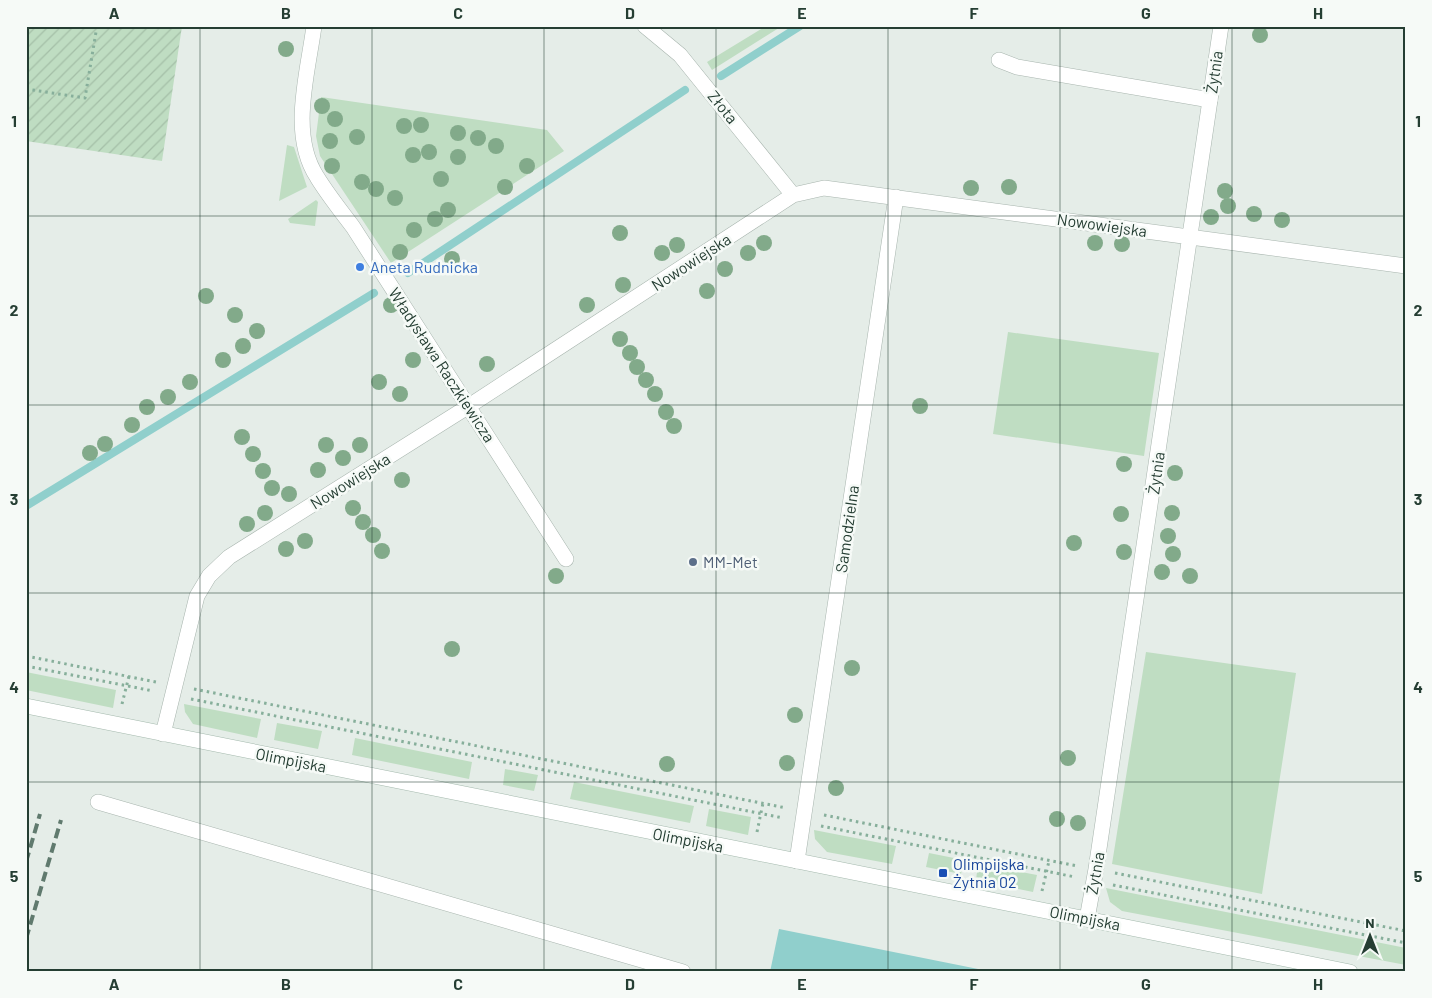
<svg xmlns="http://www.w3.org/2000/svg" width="1432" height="998" font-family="Barlow,sans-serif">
<defs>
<pattern id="garden-furrows" width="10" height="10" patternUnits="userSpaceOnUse" patternTransform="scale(1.25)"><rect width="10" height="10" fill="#bfddc2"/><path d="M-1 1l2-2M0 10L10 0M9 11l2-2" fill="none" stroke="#a4bfa7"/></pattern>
</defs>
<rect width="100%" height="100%" fill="#e5ede8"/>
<path fill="#bfddc2" d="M 766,26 L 782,26 L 712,70 L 707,62 Z
M 321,97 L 547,130 L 564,151 L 391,263 L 320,156 L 316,136 Z
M 287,145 L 294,147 L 307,187 L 279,201 Z
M 316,200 L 318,202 L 315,226 L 290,223 L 288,219 Z
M 1008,332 L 1159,353 L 1144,456 L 993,434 Z
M 1146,652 L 1296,673 L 1262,894 L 1112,864 Z
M 26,672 L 116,690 L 113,708 L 26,690 Z
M 184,704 L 261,719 L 257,738 L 193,724 L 185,712 Z
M 277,723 L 322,731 L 318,749 L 274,740 Z
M 355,738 L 472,762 L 469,779 L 352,755 Z
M 505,769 L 538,775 L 534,791 L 503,785 Z
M 574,782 L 694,806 L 690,823 L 570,799 Z
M 709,809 L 751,817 L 748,835 L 706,826 Z
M 814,830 L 896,846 L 892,864 L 827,852 L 815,839 Z
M 929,853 L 964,860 L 961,874 L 926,867 Z
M 978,864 L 1037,875 L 1033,892 L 976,880 Z
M 1106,888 L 1406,948 L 1406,965 L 1122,911 L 1110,902 Z"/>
<path fill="url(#garden-furrows)" d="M 26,26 L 182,26 L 162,161 L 26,141 Z"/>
<path fill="#90cfcc" d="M 779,929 L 993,972 L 770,972 Z"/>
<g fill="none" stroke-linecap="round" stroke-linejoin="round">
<path stroke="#90cfcc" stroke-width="8" d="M 721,76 L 800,26
M 408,273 L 685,90
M 26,506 L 374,293"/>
<defs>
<path id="lane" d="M 999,60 L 1017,67 L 1210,100
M 98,802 L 683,972"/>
<path id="street" d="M 314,26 C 308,73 289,134 317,177 C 328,195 341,211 353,227 L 566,559
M 645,26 L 680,55 L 793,195
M 163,734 L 197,596 L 209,576 L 229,557 L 469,406 L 793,195 L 824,188 L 1406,266
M 797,861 L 896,197
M 1087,919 L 1096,869 L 1221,26"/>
<path id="secondary" d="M 26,706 L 1350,972"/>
</defs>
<use href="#lane" stroke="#a8b5ae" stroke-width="16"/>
<use href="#street" stroke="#a8b5ae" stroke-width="16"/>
<use href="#secondary" stroke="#a4b9ad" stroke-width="16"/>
<path stroke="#87af9b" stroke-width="3" stroke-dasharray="2.5 4" stroke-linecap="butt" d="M 26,89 L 85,98 L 97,26
M 26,656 L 156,682
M 26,666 L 153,691
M 194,689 L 786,808
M 191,699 L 783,818
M 122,704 L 129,676
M 824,815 L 1077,866
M 821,826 L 1075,877
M 757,832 L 763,803
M 1115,873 L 1406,931
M 1113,885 L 1406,943
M 1042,891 L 1049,861"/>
<use href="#lane" stroke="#fff" stroke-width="15"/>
<use href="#street" stroke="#fff" stroke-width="15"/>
<use href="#secondary" stroke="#fff" stroke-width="15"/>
<path stroke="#607a6e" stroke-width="4" stroke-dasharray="10 5" stroke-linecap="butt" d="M 26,862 L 40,814
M 26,939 L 61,820"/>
</g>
<g fill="#82aa8a">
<circle cx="1260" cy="35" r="8"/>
<circle cx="286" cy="49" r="8"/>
<circle cx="322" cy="106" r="8"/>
<circle cx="335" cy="119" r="8"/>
<circle cx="421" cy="125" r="8"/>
<circle cx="404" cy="126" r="8"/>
<circle cx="458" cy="133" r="8"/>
<circle cx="357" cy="137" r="8"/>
<circle cx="478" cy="138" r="8"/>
<circle cx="330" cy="141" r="8"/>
<circle cx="496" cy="146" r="8"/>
<circle cx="429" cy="152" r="8"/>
<circle cx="413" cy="155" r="8"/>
<circle cx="458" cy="157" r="8"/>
<circle cx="332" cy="166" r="8"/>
<circle cx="527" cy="166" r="8"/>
<circle cx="441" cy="179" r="8"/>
<circle cx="362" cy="182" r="8"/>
<circle cx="505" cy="187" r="8"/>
<circle cx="1009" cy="187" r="8"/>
<circle cx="971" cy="188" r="8"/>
<circle cx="376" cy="189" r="8"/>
<circle cx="1225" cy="191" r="8"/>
<circle cx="395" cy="198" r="8"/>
<circle cx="1228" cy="206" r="8"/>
<circle cx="448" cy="210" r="8"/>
<circle cx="1254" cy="214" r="8"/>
<circle cx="1211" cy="217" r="8"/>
<circle cx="435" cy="219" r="8"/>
<circle cx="1282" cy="220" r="8"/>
<circle cx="414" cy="230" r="8"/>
<circle cx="620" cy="233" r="8"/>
<circle cx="764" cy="243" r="8"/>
<circle cx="1095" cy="243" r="8"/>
<circle cx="1122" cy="244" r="8"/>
<circle cx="677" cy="245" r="8"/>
<circle cx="400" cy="252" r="8"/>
<circle cx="662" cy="253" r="8"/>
<circle cx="748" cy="253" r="8"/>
<circle cx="452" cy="259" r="8"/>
<circle cx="725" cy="269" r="8"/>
<circle cx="623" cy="285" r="8"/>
<circle cx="707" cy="291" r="8"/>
<circle cx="206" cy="296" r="8"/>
<circle cx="391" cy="305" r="8"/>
<circle cx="587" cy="305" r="8"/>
<circle cx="235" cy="315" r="8"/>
<circle cx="257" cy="331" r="8"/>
<circle cx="620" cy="339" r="8"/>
<circle cx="243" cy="346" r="8"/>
<circle cx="630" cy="353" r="8"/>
<circle cx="223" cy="360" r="8"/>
<circle cx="413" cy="360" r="8"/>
<circle cx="487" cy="364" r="8"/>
<circle cx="637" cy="367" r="8"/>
<circle cx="646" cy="380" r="8"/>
<circle cx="190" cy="382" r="8"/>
<circle cx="379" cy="382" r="8"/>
<circle cx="400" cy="394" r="8"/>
<circle cx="655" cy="394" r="8"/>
<circle cx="168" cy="397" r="8"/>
<circle cx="920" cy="406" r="8"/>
<circle cx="147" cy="407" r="8"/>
<circle cx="666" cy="412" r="8"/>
<circle cx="132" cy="425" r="8"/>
<circle cx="674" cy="426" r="8"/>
<circle cx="242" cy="437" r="8"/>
<circle cx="105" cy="444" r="8"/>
<circle cx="326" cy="445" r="8"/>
<circle cx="360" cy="445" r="8"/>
<circle cx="90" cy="453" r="8"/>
<circle cx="253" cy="454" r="8"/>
<circle cx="343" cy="458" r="8"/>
<circle cx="1124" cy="464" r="8"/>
<circle cx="318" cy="470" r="8"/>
<circle cx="263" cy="471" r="8"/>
<circle cx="1175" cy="473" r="8"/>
<circle cx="402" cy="480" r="8"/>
<circle cx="272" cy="488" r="8"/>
<circle cx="289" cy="494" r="8"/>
<circle cx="353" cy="508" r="8"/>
<circle cx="265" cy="513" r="8"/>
<circle cx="1172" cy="513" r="8"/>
<circle cx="1121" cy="514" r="8"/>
<circle cx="363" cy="522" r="8"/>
<circle cx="247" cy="524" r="8"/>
<circle cx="373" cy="535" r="8"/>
<circle cx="1168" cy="536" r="8"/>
<circle cx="305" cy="541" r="8"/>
<circle cx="1074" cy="543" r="8"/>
<circle cx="286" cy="549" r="8"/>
<circle cx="382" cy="551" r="8"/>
<circle cx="1124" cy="552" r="8"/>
<circle cx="1173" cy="554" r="8"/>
<circle cx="1162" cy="572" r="8"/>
<circle cx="556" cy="576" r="8"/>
<circle cx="1190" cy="576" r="8"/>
<circle cx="452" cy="649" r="8"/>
<circle cx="852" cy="668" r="8"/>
<circle cx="795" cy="715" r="8"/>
<circle cx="1068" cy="758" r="8"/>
<circle cx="787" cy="763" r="8"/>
<circle cx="667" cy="764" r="8"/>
<circle cx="836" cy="788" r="8"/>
<circle cx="1057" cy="819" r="8"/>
<circle cx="1078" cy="823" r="8"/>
</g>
<path fill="none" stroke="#253e33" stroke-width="1" stroke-opacity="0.55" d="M 200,26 L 200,972M 372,26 L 372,972M 544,26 L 544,972M 716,26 L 716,972M 888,26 L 888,972M 1060,26 L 1060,972M 1232,26 L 1232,972M 26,216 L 1406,216M 26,405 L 1406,405M 26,593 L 1406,593M 26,782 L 1406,782"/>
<circle fill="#3f7fe0" stroke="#f6faf7" stroke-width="2" cx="360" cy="267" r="5"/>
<circle fill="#5c6f8a" stroke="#f6faf7" stroke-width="2" cx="693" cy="562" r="5"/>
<rect fill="#1a4fb4" stroke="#f6faf7" stroke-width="2" x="938" y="868" width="10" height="10" rx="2.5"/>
<g text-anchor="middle" stroke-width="5" stroke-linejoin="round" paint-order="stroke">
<g font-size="16" fill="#253e33" stroke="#f6faf7">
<text transform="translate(1214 72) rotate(-82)" y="6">Żytnia</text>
<text transform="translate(723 107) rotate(51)" y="6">Złota</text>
<text transform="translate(1102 225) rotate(8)" y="6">Nowowiejska</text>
<text transform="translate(691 262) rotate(-33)" y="6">Nowowiejska</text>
<text transform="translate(442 365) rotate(57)" y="6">Władysława Raczkiewicza</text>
<text transform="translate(1156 473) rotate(-82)" y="6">Żytnia</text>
<text transform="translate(350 481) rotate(-32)" y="6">Nowowiejska</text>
<text transform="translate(847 529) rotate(-82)" y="6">Samodzielna</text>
<text transform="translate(291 760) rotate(11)" y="6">Olimpijska</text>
<text transform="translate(688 840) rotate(11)" y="6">Olimpijska</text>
<text transform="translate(1095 873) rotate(-80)" y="6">Żytnia</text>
<text transform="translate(1085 918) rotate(11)" y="6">Olimpijska</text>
</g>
<g font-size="16" fill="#366cbe" stroke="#f6faf7" text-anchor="start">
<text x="370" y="273">Aneta Rudnicka</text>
</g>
<g font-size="16" fill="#4e5e75" stroke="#f6faf7" text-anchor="start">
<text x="703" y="568">MM-Met</text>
</g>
<g font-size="16" fill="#164399" stroke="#f6faf7" text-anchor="start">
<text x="953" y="870">Olimpijska<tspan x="953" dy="18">Żytnia 02</tspan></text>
</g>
</g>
<rect width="1432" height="998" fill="none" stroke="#f6faf7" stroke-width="55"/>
<g transform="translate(1370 936)" stroke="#f6faf7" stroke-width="4" paint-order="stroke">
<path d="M0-4L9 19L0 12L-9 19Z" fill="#253e33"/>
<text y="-8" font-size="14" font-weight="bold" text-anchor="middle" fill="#253e33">N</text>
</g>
<rect x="28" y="28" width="1376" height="942" fill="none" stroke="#253e33" stroke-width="2"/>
<g font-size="16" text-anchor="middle" font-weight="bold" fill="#253e33">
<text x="114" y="19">A</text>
<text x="286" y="19">B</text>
<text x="458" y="19">C</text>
<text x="630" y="19">D</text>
<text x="802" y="19">E</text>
<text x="974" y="19">F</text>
<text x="1146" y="19">G</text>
<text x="1318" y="19">H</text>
<text x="14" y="127">1</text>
<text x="1418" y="127">1</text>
<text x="14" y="316">2</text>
<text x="1418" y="316">2</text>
<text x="14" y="505">3</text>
<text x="1418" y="505">3</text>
<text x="14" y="693">4</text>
<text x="1418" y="693">4</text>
<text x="14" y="882">5</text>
<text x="1418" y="882">5</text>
<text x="114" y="990">A</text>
<text x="286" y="990">B</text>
<text x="458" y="990">C</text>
<text x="630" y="990">D</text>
<text x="802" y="990">E</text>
<text x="974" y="990">F</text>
<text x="1146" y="990">G</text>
<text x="1318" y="990">H</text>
</g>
</svg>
